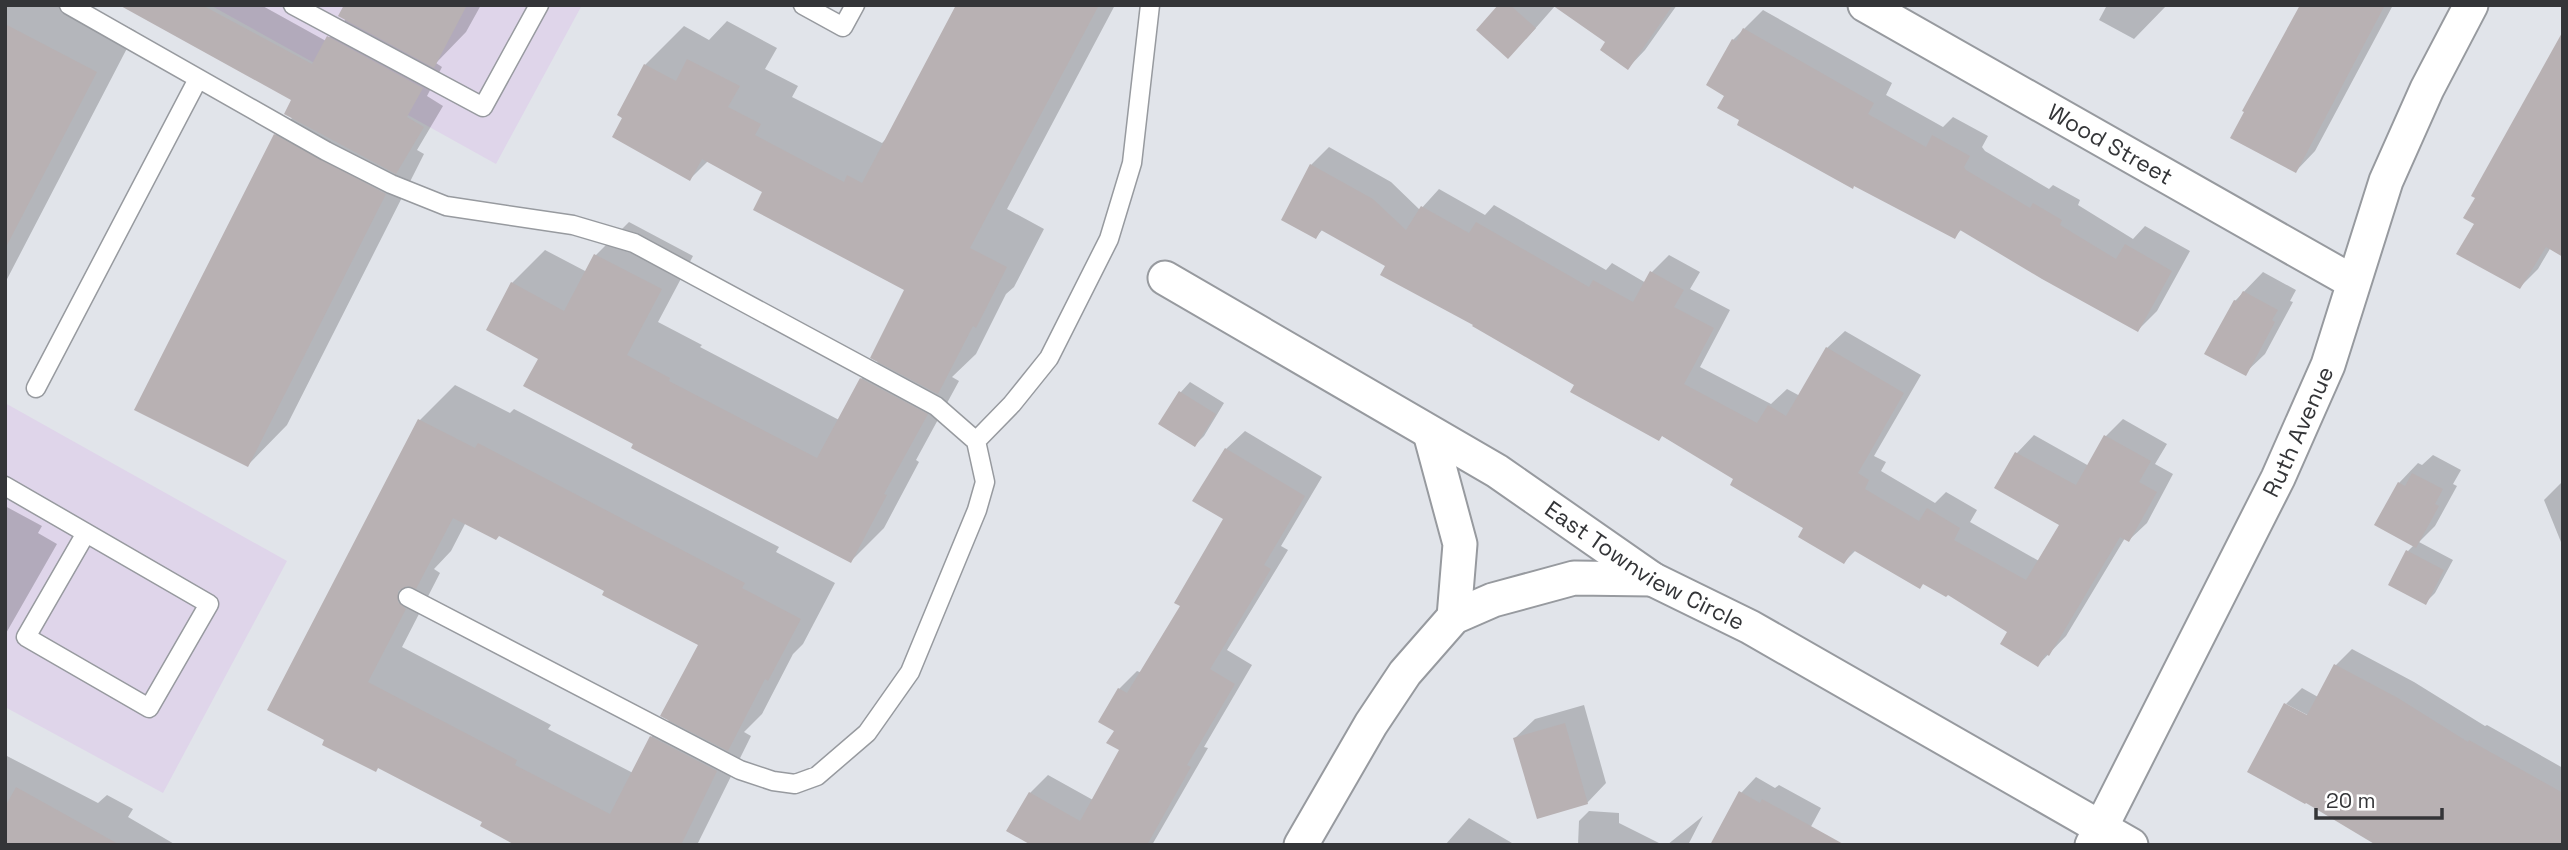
<svg xmlns="http://www.w3.org/2000/svg" width="2568" height="850" font-family="'Space Grotesk',sans-serif">
<rect width="100%" height="100%" fill="#e1e4ea"/>
<path fill="#dfd5ea" d="M 210,5 L 582,5 L 496,164 Z
M 5,403 L 287,561 L 163,793 L 5,707 Z"/>
<path fill="#0003" fill-rule="evenodd" d="M 5,5 L 85,5 L 136,31 L 5,283 Z
M 123,5 L 261,5 L 326,41 L 346,19 L 346,5 L 481,5 L 466,32 L 436,63 L 442,67 L 427,96 L 443,106 L 417,150 L 424,154 L 287,425 L 248,465 L 275,135 L 293,117 L 293,100 Z
M 958,5 L 1115,5 L 1007,209 L 1044,229 L 1014,287 L 1006,294 L 976,354 L 952,377 L 959,381 L 916,460 L 919,462 L 884,528 L 851,561 L 636,444 L 540,358 L 512,283 L 545,250 L 587,272 L 596,255 L 629,222 L 693,256 L 658,322 L 702,345 L 700,347 L 839,420 L 861,379 L 879,361 L 907,289 L 765,191 L 708,161 L 690,179 L 619,115 L 645,65 L 684,26 L 709,40 L 727,21 L 777,48 L 765,69 L 798,86 L 792,97 L 882,143 L 887,138 Z
M 1500,5 L 1677,5 L 1645,50 L 1628,68 L 1607,42 L 1555,6 L 1526,39 Z
M 2103,5 L 2167,5 L 2134,39 L 2099,20 L 2106,7 Z
M 2302,5 L 2393,5 L 2315,151 L 2296,171 Z
M 1763,10 L 1892,83 L 1886,95 L 1943,127 L 1953,117 L 1988,136 L 1982,147 L 1985,151 L 2049,189 L 2053,185 L 2080,200 L 2078,205 L 2133,239 L 2145,226 L 2190,251 L 2157,311 L 2138,330 L 1962,229 L 1954,237 L 1742,120 L 1727,95 L 1708,84 L 1733,40 Z
M 1329,147 L 1391,182 L 1420,210 L 1439,189 L 1485,215 L 1494,205 L 1606,270 L 1612,263 L 1646,283 L 1652,272 L 1669,255 L 1700,272 L 1690,289 L 1730,310 L 1700,367 L 1771,404 L 1787,389 L 1800,396 L 1827,348 L 1845,331 L 1921,375 L 1874,456 L 1886,462 L 1881,471 L 1935,503 L 1946,492 L 1977,510 L 1970,522 L 2039,561 L 2062,524 L 1997,488 L 2017,453 L 2034,435 L 2089,466 L 2106,436 L 2123,419 L 2167,444 L 2155,464 L 2173,474 L 2147,523 L 2129,540 L 2125,538 L 2066,636 L 2038,665 L 2010,631 L 1948,593 L 1856,550 L 1844,562 L 1806,527 L 1736,479 L 1576,385 L 1387,265 L 1323,229 L 1316,237 L 1311,165 Z
M 2476,223 L 2551,247 L 2538,269 L 2520,287 Z
M 2263,272 L 2296,290 L 2290,301 L 2293,302 L 2265,354 L 2245,373 L 2235,301 Z
M 1190,382 L 1224,403 L 1204,436 L 1195,445 L 1161,424 L 1181,392 Z
M 455,385 L 510,413 L 514,409 L 779,547 L 776,552 L 835,583 L 803,644 L 793,654 L 762,714 L 744,732 L 751,736 L 697,845 L 519,845 L 484,822 L 270,709 L 420,420 ZM 466,522 L 500,534 L 606,590 L 700,644 L 670,719 L 651,737 L 633,773 L 548,729 L 551,725 L 402,647 L 440,573 L 434,569 L 451,551 Z
M 1245,431 L 1322,477 L 1281,546 L 1288,550 L 1227,650 L 1252,665 L 1204,747 L 1208,748 L 1152,845 L 1034,845 L 1030,793 L 1048,775 L 1093,800 L 1121,749 L 1116,730 L 1119,689 L 1137,671 L 1142,673 L 1182,606 L 1225,519 L 1226,449 Z
M 2433,455 L 2461,470 L 2453,484 L 2457,486 L 2435,526 L 2419,542 L 2453,560 L 2435,593 L 2425,603 L 2408,551 L 2414,545 L 2377,524 L 2399,483 L 2418,463 L 2422,465 Z
M 2563,481 L 2563,547 L 2544,500 Z
M 5,506 L 42,526 L 38,533 L 57,544 L 5,635 Z
M 2352,649 L 2414,682 L 2485,726 L 2487,725 L 2563,768 L 2563,845 L 2286,704 L 2302,688 L 2318,697 L 2336,665 Z
M 1584,705 L 1606,783 L 1587,803 L 1515,738 L 1535,719 Z
M 5,755 L 98,803 L 107,795 L 133,809 L 128,817 L 176,845 L 5,845 Z
M 1756,777 L 1775,788 L 1779,785 L 1821,808 L 1801,845 L 1741,793 Z
M 1589,811 L 1619,813 L 1619,823 L 1663,845 L 1578,845 L 1579,821 Z
M 1703,816 L 1688,845 L 1667,845 Z
M 1469,818 L 1512,843 L 1445,845 Z"/>
<path fill="#b8b1b3" d="M 119,5 L 202,5 L 312,64 L 327,36 L 423,88 L 407,117 L 424,127 L 396,174 L 284,114 L 291,100 Z
M 344,5 L 467,5 L 434,68 L 338,16 Z
M 956,5 L 1099,5 L 970,248 L 1007,267 L 976,328 L 973,326 L 938,394 L 870,358 L 904,290 L 753,210 L 762,192 L 702,159 L 690,181 L 612,137 L 622,118 L 617,115 L 644,64 L 676,81 L 687,59 L 740,86 L 728,107 L 761,124 L 755,135 L 844,182 L 847,175 L 862,183 Z
M 1498,5 L 1510,5 L 1536,28 L 1508,59 L 1476,30 Z
M 1552,5 L 1673,5 L 1628,70 L 1600,50 L 1605,42 Z
M 2300,5 L 2385,5 L 2296,173 L 2230,138 L 2244,112 L 2242,111 Z
M 5,24 L 97,72 L 5,249 Z
M 1743,28 L 1874,103 L 1868,114 L 1926,147 L 1932,135 L 1970,156 L 1964,167 L 1966,170 L 2030,208 L 2033,203 L 2062,220 L 2060,225 L 2116,259 L 2125,244 L 2172,271 L 2138,332 L 2042,279 L 1960,230 L 1955,239 L 1854,186 L 1853,189 L 1737,125 L 1739,120 L 1717,108 L 1724,96 L 1706,85 L 1732,39 L 1736,41 Z
M 2563,31 L 2563,257 L 2546,247 L 2520,289 L 2456,254 L 2474,224 L 2463,218 L 2475,198 L 2471,196 Z
M 274,134 L 386,194 L 248,467 L 134,410 Z
M 1310,164 L 1373,199 L 1406,230 L 1421,206 L 1469,233 L 1476,222 L 1589,287 L 1593,280 L 1633,302 L 1650,271 L 1684,290 L 1674,307 L 1714,328 L 1684,384 L 1757,423 L 1768,405 L 1786,416 L 1826,347 L 1904,393 L 1858,473 L 1869,480 L 1865,489 L 1919,521 L 1927,508 L 1960,528 L 1954,540 L 2026,580 L 2059,525 L 1994,488 L 2015,452 L 2076,485 L 2104,435 L 2151,461 L 2139,482 L 2157,492 L 2129,542 L 2120,537 L 2049,656 L 2046,654 L 2038,667 L 2000,644 L 2007,632 L 1948,595 L 1946,597 L 1923,584 L 1920,589 L 1853,550 L 1844,564 L 1798,537 L 1803,528 L 1730,485 L 1733,479 L 1662,436 L 1659,441 L 1570,392 L 1574,385 L 1472,326 L 1473,325 L 1380,275 L 1385,266 L 1321,230 L 1316,239 L 1281,220 Z
M 594,254 L 662,289 L 627,355 L 670,378 L 669,381 L 817,458 L 860,378 L 928,414 L 884,494 L 887,495 L 851,563 L 631,448 L 633,444 L 523,386 L 538,359 L 486,330 L 511,282 L 564,311 Z
M 2243,291 L 2278,310 L 2272,320 L 2275,322 L 2246,376 L 2204,354 L 2234,300 L 2237,301 Z
M 1179,391 L 1216,414 L 1195,447 L 1158,424 Z
M 418,419 L 475,448 L 478,443 L 745,583 L 742,588 L 801,619 L 768,681 L 765,679 L 728,751 L 660,716 L 698,645 L 602,595 L 604,591 L 499,536 L 496,540 L 453,518 L 416,589 L 407,586 L 398,591 L 398,602 L 406,609 L 368,682 L 517,760 L 515,765 L 610,814 L 650,736 L 717,771 L 681,845 L 515,845 L 480,826 L 482,822 L 378,768 L 376,772 L 322,745 L 324,740 L 267,710 Z
M 1225,448 L 1305,496 L 1264,565 L 1271,569 L 1210,669 L 1235,684 L 1187,765 L 1191,767 L 1147,845 L 1031,845 L 1006,831 L 1029,792 L 1080,821 L 1119,750 L 1106,743 L 1114,731 L 1098,722 L 1118,688 L 1127,693 L 1180,606 L 1174,603 L 1223,519 L 1192,501 Z
M 2412,473 L 2443,489 L 2435,504 L 2439,506 L 2416,548 L 2374,525 L 2398,482 L 2405,486 Z
M 2406,550 L 2444,570 L 2426,605 L 2388,585 Z
M 2334,664 L 2398,698 L 2468,742 L 2469,740 L 2563,793 L 2563,845 L 2376,845 L 2306,803 L 2305,804 L 2247,772 L 2284,703 L 2307,715 Z
M 1565,723 L 1588,804 L 1537,819 L 1513,738 Z
M 16,787 L 120,845 L 5,845 L 5,807 Z
M 1739,791 L 1760,803 L 1762,799 L 1845,845 L 1710,845 Z"/>
<g fill="none" stroke-linecap="round" stroke-linejoin="round">
<defs>
<path id="lane" d="M 69,5 L 326,151 L 391,184 L 446,206 L 573,225 L 634,243 L 936,406 L 976,441 L 985,482 L 977,510 L 910,672 L 867,733 L 817,776 L 795,784 L 773,781 L 740,770 L 408,597
M 293,5 L 483,107 L 539,5
M 803,5 L 843,27 L 855,5
M 36,388 L 198,79
M 976,441 L 1012,404 L 1049,358 L 1109,239 L 1132,163 L 1150,5
M 5,486 L 209,604 L 149,708 L 26,637 L 86,533"/>
<g id="street">
<path id="s1" d="M 1865,5 L 2353,282"/>
<path id="s2" d="M 1165,278 L 1497,471 L 1652,579 L 1750,627 L 2131,845"/>
<path d="M 1430,433 L 1460,544 L 1454,617"/>
<path d="M 1301,845 L 1371,724 L 1405,673 L 1454,617 L 1493,600 L 1574,578 L 1652,579"/>
<path id="s3" d="M 2092,845 L 2278,478 L 2328,365 L 2386,181 L 2427,89 L 2471,5"/>
</g>
</defs>
<use href="#lane" stroke="#979a9f" stroke-width="21"/>
<use href="#street" stroke="#979a9f" stroke-width="37"/>
<use href="#lane" stroke="#fff" stroke-width="18"/>
<use href="#street" stroke="#fff" stroke-width="33"/>
</g>
<g text-anchor="middle" stroke-width="7" stroke-linejoin="round" paint-order="stroke">
<g font-size="23" fill="#343538" stroke="#fff">
<text dy="8" stroke="none"><textPath href="#s1" startOffset="282">Wood Street</textPath></text>
<text dy="8" stroke="none"><textPath href="#s3" startOffset="462">Ruth Avenue</textPath></text>
<text dy="8" stroke="none"><textPath href="#s2" startOffset="560">East Townview Circle</textPath></text>
</g>
</g>
<rect width="2568" height="850" fill="none" stroke="#343538" stroke-width="14"/>
<path d="M2316 808v10h126v-10" fill="none" stroke="#343538" stroke-width="3.5"/>
<text x="2326" y="808" font-size="21" fill="#343538" stroke="#ffffff" stroke-width="5" paint-order="stroke">20 m</text>
</svg>
